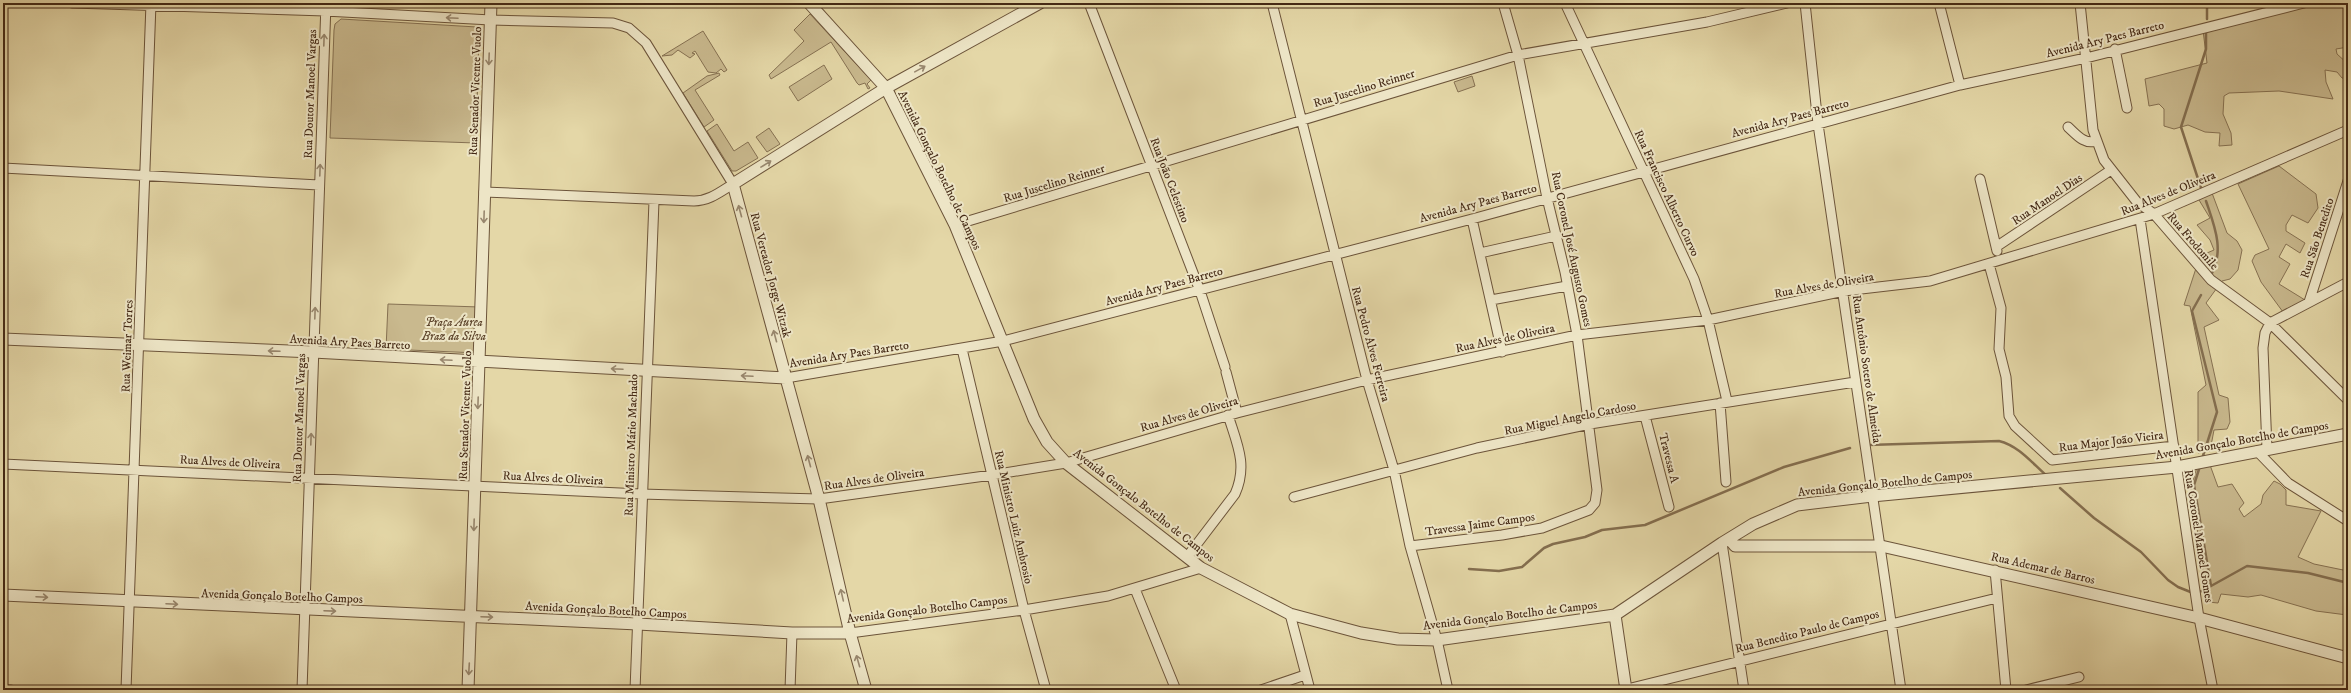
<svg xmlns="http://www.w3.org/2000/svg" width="2351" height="693" font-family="'IM FELL DW Pica',serif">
<rect width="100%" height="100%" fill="#e4d7a7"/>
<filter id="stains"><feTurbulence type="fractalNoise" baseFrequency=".005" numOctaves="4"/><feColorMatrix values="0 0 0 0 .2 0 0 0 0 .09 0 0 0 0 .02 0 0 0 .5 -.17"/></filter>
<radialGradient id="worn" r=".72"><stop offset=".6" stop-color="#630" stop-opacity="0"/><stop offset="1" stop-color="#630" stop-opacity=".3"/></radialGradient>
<path fill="#c9b98e" stroke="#867152" d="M 2315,3 L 2348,3 L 2348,47 L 2336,49 L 2337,54 L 2348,64 L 2348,79 L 2342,78 L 2337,72 L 2325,70 L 2326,82 L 2333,99 L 2279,91 L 2229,93 L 2224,96 L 2223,114 L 2231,133 L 2232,145 L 2219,146 L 2220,133 L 2205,132 L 2188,125 L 2174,129 L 2164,126 L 2164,109 L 2159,104 L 2149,106 L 2145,79 L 2207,63 L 2203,30 Z
M 810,14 L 871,80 L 867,84 L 870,88 L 868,89 L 865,83 L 859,85 L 857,83 L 831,42 L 771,79 L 769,75 L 804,41 L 794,30 Z
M 341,19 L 477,27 L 479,35 L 476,143 L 330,138 L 334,30 L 335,24 Z
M 703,31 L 727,70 L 724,72 L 721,69 L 716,73 L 708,72 L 695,51 L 692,53 L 695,54 L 690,58 L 678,50 L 672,55 L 662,56 Z
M 824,65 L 832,79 L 798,101 L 789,87 Z
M 719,73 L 720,75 L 695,90 L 714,120 L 704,127 L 683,93 L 707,76 Z
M 1472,76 L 1475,86 L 1458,92 L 1454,82 Z
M 717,124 L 734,151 L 748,142 L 758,158 L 736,171 L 732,171 L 707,131 Z
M 769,128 L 780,144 L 767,152 L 756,137 Z
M 2279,166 L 2316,194 L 2318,208 L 2308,223 L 2292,215 L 2286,225 L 2286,231 L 2305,243 L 2300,253 L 2286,244 L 2279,257 L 2290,264 L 2279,284 L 2305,300 L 2283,312 L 2261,282 L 2252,261 L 2255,255 L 2269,249 L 2238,184 Z
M 2212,193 L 2227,233 L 2237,241 L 2242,250 L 2238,270 L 2230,279 L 2222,281 L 2206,303 L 2219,320 L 2204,327 L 2219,395 L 2228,398 L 2230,422 L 2227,429 L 2214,430 L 2210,451 L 2198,453 L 2198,392 L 2206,385 L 2190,306 L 2184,305 L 2200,256 L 2214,250 L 2210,240 L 2197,225 L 2210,218 L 2199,200 Z
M 388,304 L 480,307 L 478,353 L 386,349 Z
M 2210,465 L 2218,487 L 2232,484 L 2244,503 L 2239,509 L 2244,517 L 2261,504 L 2263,495 L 2274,481 L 2280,484 L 2286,490 L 2286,505 L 2321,511 L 2298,557 L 2314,564 L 2348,571 L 2347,615 L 2316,611 L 2261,595 L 2248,597 L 2221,594 L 2218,603 L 2208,602 L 2191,488 L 2197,467 Z"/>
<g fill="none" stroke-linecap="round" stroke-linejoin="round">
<path stroke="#846e4f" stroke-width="2.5" d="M 2207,19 L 2207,3
M 2201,188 L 2181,127 L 2206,49 L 2206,33
M 2206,201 C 2214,225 2225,250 2211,275
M 2201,295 L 2192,311 L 2217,412 L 2202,459
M 1868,445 L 1999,441 C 2019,446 2032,463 2047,476
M 2200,466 L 2194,485 L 2211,586
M 2060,488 L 2094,518 L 2141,552 L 2168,580 L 2178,587 L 2193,593 L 2202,591 L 2247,566 L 2308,573 L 2348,583
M 1469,569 L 1499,571 L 1522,567 L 1544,548 L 1553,544 L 1585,537 L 1602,530 L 1645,525 L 1784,467 L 1850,448"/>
<defs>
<path id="minor" d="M 72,3 L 325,11 L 491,20 L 613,23 L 629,28 L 646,43 L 733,184 C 720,192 709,201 694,201 L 484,192
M 1089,3 L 1200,291 L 1225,367
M 1272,3 L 1367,380 L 1394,470 L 1410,546 L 1437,640 L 1448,690
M 1565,3 L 1694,279 L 1708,320 L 1727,401
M 1805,3 L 1818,124 L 1901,690
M 1939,3 L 1960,85
M 2080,3 L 2093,130 L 2104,160 L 2137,202 L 2154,214 L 2211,280 L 2270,323 L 2348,400
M 2115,49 L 2127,108
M 2068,127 C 2076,134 2084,145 2096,141
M 3,168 L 319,185
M 1980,179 L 1997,251
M 1472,219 L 1502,352
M 2140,219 L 2199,618 L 2213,690
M 955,225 L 1518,55 L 1707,22 L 1787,3
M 1996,247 L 2111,170
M 1480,253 L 1556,236
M 1989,264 L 2001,308 L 1999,349 L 2006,377 L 2009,416 L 2015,426 L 2052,460 L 2174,446
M 1491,300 L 1567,286
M 2309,302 L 2348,181
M 962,349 L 1024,610 L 1046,690
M 1226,372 L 1237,413
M 786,378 L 1003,341 L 1472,219 L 1960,85 L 2086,58 L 2304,3
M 1720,403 L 1726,482
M 1645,416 L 1669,507
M 2267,449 L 2263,348 L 2265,333 L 2270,323 L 2348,282
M 2257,451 L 2288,483 L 2348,521
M 3,464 L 641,494 L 819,499 L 992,475 L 1066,463 L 1237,413 L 1367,380 L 1577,335 L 1708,320 L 1844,291 L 1930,281 L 2154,214 L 2348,130
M 1294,497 L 1477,448 L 1590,424 L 1855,382
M 1722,543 L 1744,690
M 1410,546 L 1502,535 L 1542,528 L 1589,510 L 1595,503 L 1597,490 L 1577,335 L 1565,272 L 1547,198 L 1518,55 L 1503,3
M 1187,557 L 1235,494 C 1248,465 1237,444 1228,415
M 1995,570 L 2006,690
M 1135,589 L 1176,690
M 1290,614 L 1310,690
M 850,633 L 1024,610 L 1108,596 L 1201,568
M 3,690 L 11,690
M 126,690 L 151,3
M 302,690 L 326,3
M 635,690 L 654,201
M 790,690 L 792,633
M 1261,690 L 1305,675
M 1623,690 L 1997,598
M 2026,690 L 2079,677"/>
<path id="tertiary" d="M 809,3 L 886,88 L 955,225 L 1034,419 L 1047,442 L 1066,463 L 1201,568 L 1290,614 L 1361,633 L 1398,639 L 1437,640 L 1615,615 L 1722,543 L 1753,524 L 1797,505 L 1872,496 L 2177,467 L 2348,434
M 3,339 L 313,352 L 786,378
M 1729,539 L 1735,546 L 1881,546 L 2199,618 L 2348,658
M 3,595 L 638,624 L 792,633 L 850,633
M 1615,615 L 1626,690
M 468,690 L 491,3
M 866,690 L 850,633 L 819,499 L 733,184 L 886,88 L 1040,3"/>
</defs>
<use href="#minor" stroke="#6c543a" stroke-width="11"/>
<use href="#tertiary" stroke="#6c543a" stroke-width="13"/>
<use href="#minor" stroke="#ede5c6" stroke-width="9"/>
<use href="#tertiary" stroke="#ede5c6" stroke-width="11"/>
</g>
<defs><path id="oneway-shaft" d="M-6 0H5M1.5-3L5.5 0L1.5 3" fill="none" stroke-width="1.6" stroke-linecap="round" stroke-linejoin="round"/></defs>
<g stroke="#98876e">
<use href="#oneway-shaft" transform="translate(452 18) rotate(-177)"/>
<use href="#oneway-shaft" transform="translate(324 40) rotate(-88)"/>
<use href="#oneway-shaft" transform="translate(489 59) rotate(92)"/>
<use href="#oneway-shaft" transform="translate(920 69) rotate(-29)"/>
<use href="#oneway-shaft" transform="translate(766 164) rotate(-32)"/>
<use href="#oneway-shaft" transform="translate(320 170) rotate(-88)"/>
<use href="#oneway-shaft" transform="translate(740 211) rotate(-105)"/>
<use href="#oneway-shaft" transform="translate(484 217) rotate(92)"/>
<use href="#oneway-shaft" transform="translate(315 313) rotate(-88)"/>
<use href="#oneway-shaft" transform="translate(775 336) rotate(-105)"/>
<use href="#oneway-shaft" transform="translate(274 351) rotate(-178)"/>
<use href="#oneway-shaft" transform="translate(446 360) rotate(-177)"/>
<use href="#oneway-shaft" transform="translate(617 369) rotate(-177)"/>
<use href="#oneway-shaft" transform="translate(747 376) rotate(-177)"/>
<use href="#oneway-shaft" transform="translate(478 403) rotate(92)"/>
<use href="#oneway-shaft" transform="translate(311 439) rotate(-88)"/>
<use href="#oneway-shaft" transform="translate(809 461) rotate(-105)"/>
<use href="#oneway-shaft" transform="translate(474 525) rotate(92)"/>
<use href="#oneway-shaft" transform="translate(842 595) rotate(-103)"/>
<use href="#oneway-shaft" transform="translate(42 597) rotate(3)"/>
<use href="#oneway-shaft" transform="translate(172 604) rotate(3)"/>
<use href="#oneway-shaft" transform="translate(330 611) rotate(2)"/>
<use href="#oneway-shaft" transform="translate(487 617) rotate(2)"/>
<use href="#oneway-shaft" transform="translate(858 661) rotate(-106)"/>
<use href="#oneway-shaft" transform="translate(469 669) rotate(93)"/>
</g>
<g text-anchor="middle" stroke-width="4" stroke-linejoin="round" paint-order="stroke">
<g font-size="12" fill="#442915" stroke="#ede5c6">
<text transform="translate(2105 39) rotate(-14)" y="4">Avenida Ary Paes Barreto</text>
<text transform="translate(1364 88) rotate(-17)" y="4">Rua Juscelino Reinner</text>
<text transform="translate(475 91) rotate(-88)" y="4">Rua Senador Vicente Vuolo</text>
<text transform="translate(310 94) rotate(-88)" y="4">Rua Doutor Manoel Vargas</text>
<text transform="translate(1790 118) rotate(-15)" y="4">Avenida Ary Paes Barreto</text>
<text transform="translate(940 170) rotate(64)" y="4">Avenida Gonçalo Botelho de Campos</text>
<text transform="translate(1170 180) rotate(69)" y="4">Rua João Celestino</text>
<text transform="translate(1054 183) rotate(-17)" y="4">Rua Juscelino Reinner</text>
<text transform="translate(1667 193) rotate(65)" y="4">Rua Francisco Alberto Curvo</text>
<text transform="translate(2168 193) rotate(-22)" y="4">Rua Alves de Oliveira</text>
<text transform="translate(2047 199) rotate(-34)" y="4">Rua Manoel Dias</text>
<text transform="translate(1478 203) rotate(-15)" y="4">Avenida Ary Paes Barreto</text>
<text transform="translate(2317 238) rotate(-72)" y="4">Rua São Benedito</text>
<text transform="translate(2193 241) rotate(49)" y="4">Rua Frodomile</text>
<text transform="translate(1572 249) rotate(78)" y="4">Rua Coronel José Augusto Gomes</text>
<text transform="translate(771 275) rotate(75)" y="4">Rua Vereador Jorge Witzak</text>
<text transform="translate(1824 285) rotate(-10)" y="4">Rua Alves de Oliveira</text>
<text transform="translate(1164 286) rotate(-15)" y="4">Avenida Ary Paes Barreto</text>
<text transform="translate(1505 338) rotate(-12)" y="4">Rua Alves de Oliveira</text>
<text transform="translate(350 342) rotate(3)" y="4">Avenida Ary Paes Barreto</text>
<text transform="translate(1371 344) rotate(75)" y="4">Rua Pedro Alves Ferreira</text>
<text transform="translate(127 346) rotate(-88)" y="4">Rua Weimar Torres</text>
<text transform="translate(849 354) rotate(-9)" y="4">Avenida Ary Paes Barreto</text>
<text transform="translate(1867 369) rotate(82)" y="4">Rua Antônio Sotero de Almeida</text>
<text transform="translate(1189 414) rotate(-16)" y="4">Rua Alves de Oliveira</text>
<text transform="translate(465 415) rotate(-88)" y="4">Rua Senador Vicente Vuolo</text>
<text transform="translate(299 418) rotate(-88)" y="4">Rua Doutor Manoel Vargas</text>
<text transform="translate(1570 418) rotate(-11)" y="4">Rua Miguel Angelo Cardoso</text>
<text transform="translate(2242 440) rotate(-10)" y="4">Avenida Gonçalo Botelho de Campos</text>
<text transform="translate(2111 441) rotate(-7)" y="4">Rua Major João Vieira</text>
<text transform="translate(631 445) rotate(-88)" y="4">Rua Ministro Mário Machado</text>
<text transform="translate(1669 458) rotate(76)" y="4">Travessa A</text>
<text transform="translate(230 462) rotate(3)" y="4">Rua Alves de Oliveira</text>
<text transform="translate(553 478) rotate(3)" y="4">Rua Alves de Oliveira</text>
<text transform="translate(874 479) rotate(-8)" y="4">Rua Alves de Oliveira</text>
<text transform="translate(1885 483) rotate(-6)" y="4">Avenida Gonçalo Botelho de Campos</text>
<text transform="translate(1144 505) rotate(38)" y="4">Avenida Gonçalo Botelho de Campos</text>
<text transform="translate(1014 517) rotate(77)" y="4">Rua Ministro Luiz Ambrosio</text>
<text transform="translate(1480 524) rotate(-8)" y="4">Travessa Jaime Campos</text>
<text transform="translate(2199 536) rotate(81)" y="4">Rua Coronel Manoel Gomes</text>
<text transform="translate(2043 568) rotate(13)" y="4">Rua Ademar de Barros</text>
<text transform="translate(282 596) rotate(2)" y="4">Avenida Gonçalo Botelho Campos</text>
<text transform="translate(927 609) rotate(-7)" y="4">Avenida Gonçalo Botelho Campos</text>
<text transform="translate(606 610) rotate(3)" y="4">Avenida Gonçalo Botelho Campos</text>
<text transform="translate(1510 615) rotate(-7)" y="4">Avenida Gonçalo Botelho de Campos</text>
<text transform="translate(1807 631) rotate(-14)" y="4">Rua Benedito Paulo de Campos</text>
</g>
<g font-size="12" font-style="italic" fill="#5f462d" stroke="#ede5c6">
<text x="454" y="326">Praça Áurea<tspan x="454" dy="14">Braz da Silva</tspan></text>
</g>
</g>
<rect width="2351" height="693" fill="none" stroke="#e4d7a7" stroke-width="16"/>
<rect x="4" y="4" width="2343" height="685" fill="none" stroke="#442915" stroke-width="2"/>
<rect x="8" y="8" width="2335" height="677" fill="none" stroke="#442915"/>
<rect width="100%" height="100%" filter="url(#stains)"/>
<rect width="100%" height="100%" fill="url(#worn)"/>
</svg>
